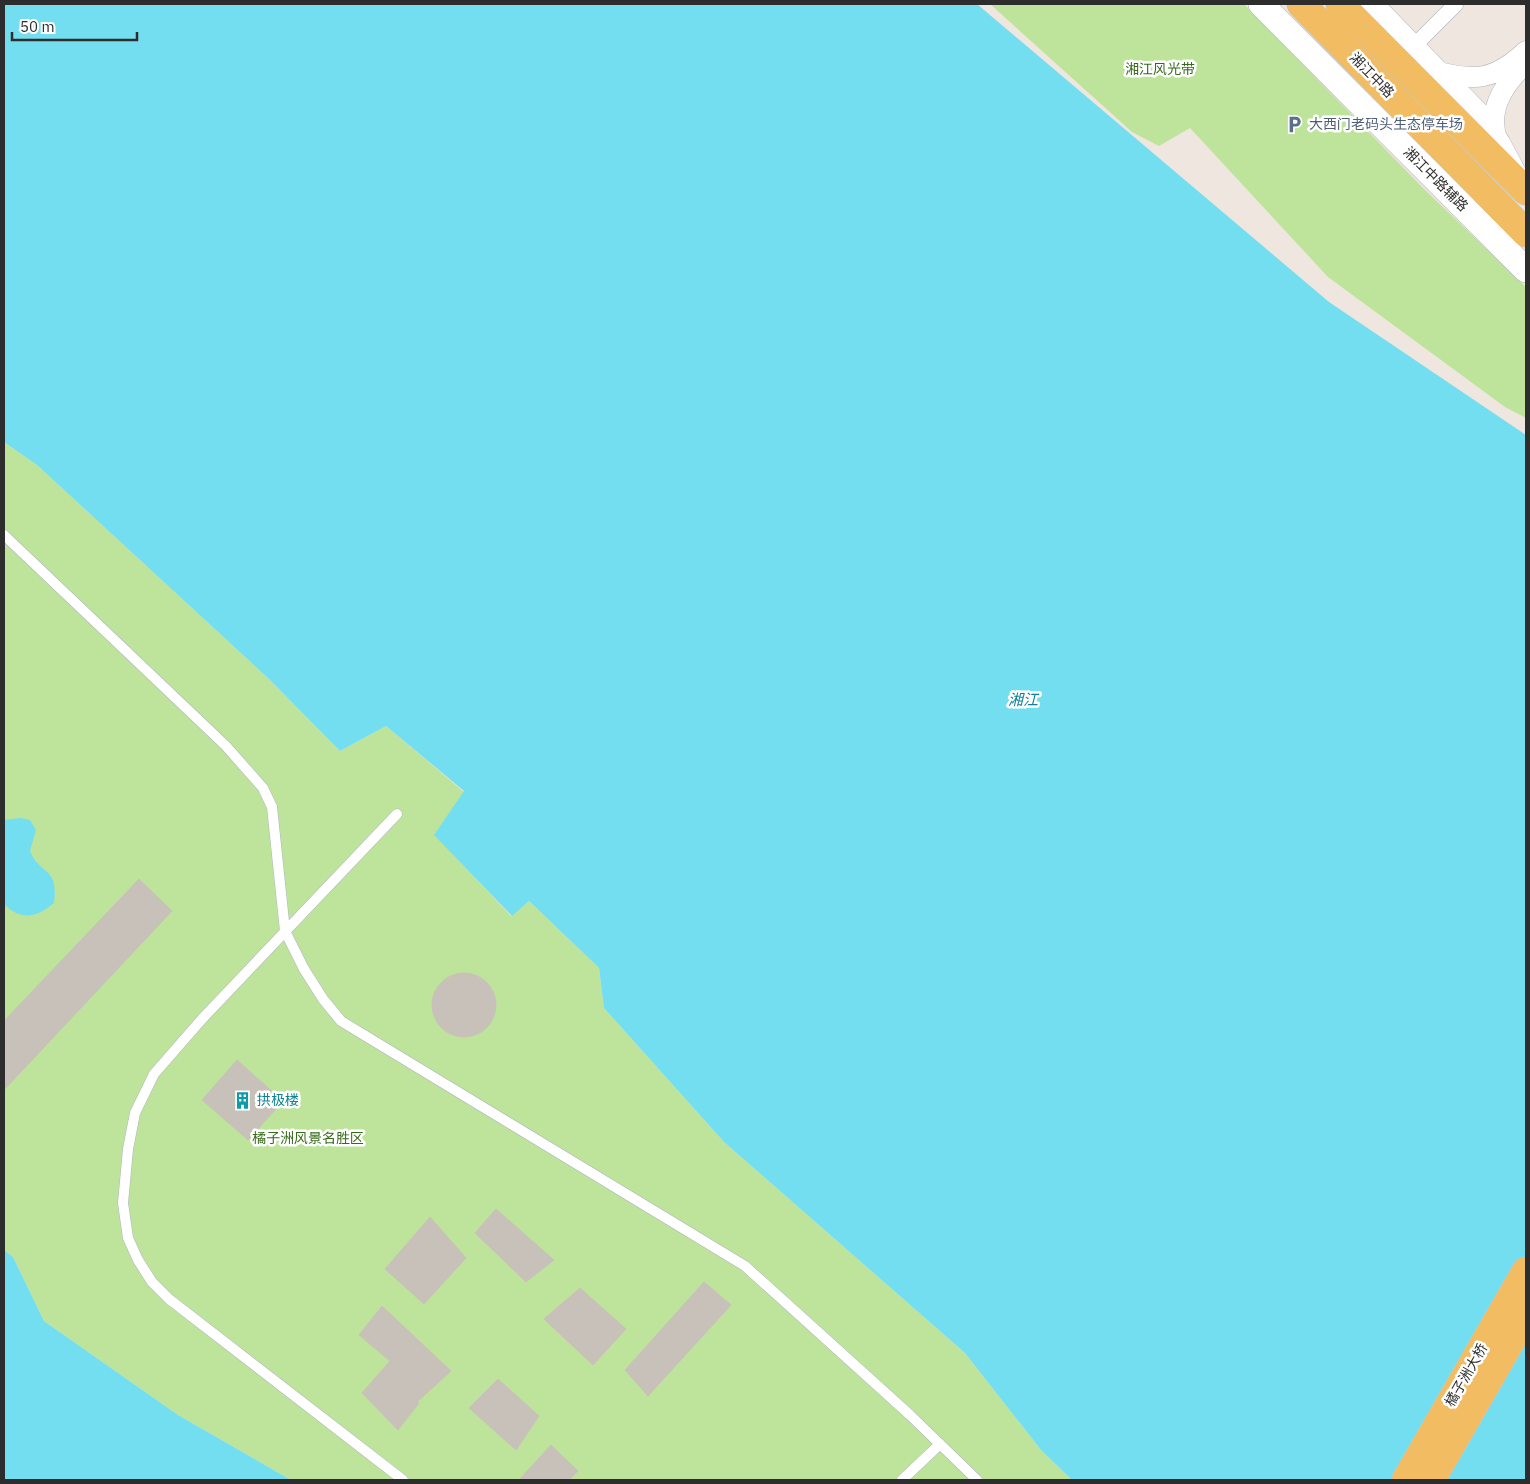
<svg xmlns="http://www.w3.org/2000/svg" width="1530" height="1484" font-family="'IBM Plex Sans','Noto Sans SC',sans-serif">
<rect width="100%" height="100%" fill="#eee6df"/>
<path fill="#bee49c" d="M 990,4 L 1244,4 L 1423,188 L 1526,287 L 1526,418 L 1505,407 L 1328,277 L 1190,128 L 1159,146 L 1132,132 Z
M 4,442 L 37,465 L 269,679 L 340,751 L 386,726 L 464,792 L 435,835 L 511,916 L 529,901 L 599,968 L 604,1008 L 724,1142 L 965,1353 L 1041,1450 L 1072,1480 L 291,1480 L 178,1415 L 44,1321 L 13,1257 L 4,1250 Z"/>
<path fill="#73deef" d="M 4,4 L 977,4 L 1329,302 L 1526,435 L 1526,1480 L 1072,1480 L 1041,1450 L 965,1353 L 724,1142 L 604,1008 L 599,968 L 529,901 L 512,916 L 434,835 L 464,791 L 386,726 L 340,751 L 269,679 L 37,465 L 4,442 Z
M 21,818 L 30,820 L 36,830 L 30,851 C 40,876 59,866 54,903 C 36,918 21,921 4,904 L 4,820 Z
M 4,1250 L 13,1257 L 44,1321 L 178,1415 L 291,1480 L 4,1480 Z"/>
<path fill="#c7c1ba" stroke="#cac1b9" d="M 139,879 L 172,911 L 4,1090 L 4,1021 Z
M432 1005a32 32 0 1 1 64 0a32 32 0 1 1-64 0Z
M 237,1060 L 283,1101 L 248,1140 L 202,1100 Z
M 496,1209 L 554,1260 L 526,1282 L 475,1233 Z
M 430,1217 L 466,1258 L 424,1304 L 385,1269 Z
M 704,1282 L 731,1305 L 648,1396 L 625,1370 Z
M 580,1288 L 626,1329 L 593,1365 L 544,1319 Z
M 382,1306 L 451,1371 L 417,1402 L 419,1403 L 398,1430 L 362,1393 L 390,1361 L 359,1335 Z
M 498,1379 L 539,1416 L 516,1450 L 469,1408 Z
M 551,1445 L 578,1471 L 569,1480 L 519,1480 Z"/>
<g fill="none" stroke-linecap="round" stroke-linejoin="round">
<defs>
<path id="service" d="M 4,535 L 226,746 L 263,788 L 272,807 L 285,931 L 304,969 L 323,999 L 341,1021 L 745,1266 L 910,1415 L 977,1480
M 397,814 L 202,1019 L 154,1074 L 135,1113 L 128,1149 L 123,1203 L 128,1238 L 138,1260 L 152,1282 L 169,1299 L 403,1480
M 902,1480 L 940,1444"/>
<path id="pedestrian" d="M 1412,48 L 1456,4"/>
<path id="minor" d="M 1435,71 C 1475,82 1495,80 1526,51
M 1498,142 C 1486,111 1503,85 1525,64"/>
<path id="tertiary" d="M 1261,4 L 1526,270
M 1370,4 L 1478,115 L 1498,144 L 1514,174"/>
<path id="primary" d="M 1301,4 L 1526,233
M 1340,4 L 1526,191
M 1406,1480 L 1526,1271
M 1431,1480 L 1526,1315"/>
</defs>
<use href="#service" stroke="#afb4bd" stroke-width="11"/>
<use href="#pedestrian" stroke="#afb4bd" stroke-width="16"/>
<use href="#minor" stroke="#afb4bd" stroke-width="21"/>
<use href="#tertiary" stroke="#afb4bd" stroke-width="26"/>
<use href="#primary" stroke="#c8c8c8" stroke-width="29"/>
<use href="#service" stroke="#fff" stroke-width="10"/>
<use href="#pedestrian" stroke="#fff" stroke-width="15"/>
<use href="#minor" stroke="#fff" stroke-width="20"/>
<use href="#tertiary" stroke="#fff" stroke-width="25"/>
<use href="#primary" stroke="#f1bc62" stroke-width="28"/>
</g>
<defs>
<symbol id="parking-bare" viewBox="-9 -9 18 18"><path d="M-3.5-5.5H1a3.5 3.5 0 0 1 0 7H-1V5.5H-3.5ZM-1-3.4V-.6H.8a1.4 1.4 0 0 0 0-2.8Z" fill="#5c6f8a" stroke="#fff" stroke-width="2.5" paint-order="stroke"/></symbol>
<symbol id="building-bare" viewBox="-9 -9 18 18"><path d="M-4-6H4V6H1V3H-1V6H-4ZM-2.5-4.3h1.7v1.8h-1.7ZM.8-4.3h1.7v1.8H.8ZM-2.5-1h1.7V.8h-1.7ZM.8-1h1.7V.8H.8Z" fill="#0f9aa8" stroke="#fff" stroke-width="2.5" paint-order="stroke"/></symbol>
</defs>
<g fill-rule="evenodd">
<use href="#parking-bare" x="1282" y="112" width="25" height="25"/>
<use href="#building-bare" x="230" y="1088" width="25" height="25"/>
</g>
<g text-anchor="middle" stroke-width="5" stroke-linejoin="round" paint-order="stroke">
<g font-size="14" fill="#366b1b" stroke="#fff">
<text x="1160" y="74">湘江风光带</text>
<text x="308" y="1143">橘子洲风景名胜区</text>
</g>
<g font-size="14" fill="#2d2d2d" stroke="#fff">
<text transform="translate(1372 75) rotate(46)" y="5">湘江中路</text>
<text transform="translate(1436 179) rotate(45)" y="5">湘江中路辅路</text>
<text transform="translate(1466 1375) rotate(-60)" y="5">橘子洲大桥</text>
</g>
<g font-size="14" fill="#4e5e75" stroke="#fff" text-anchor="start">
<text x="1309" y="129">大西门老码头生态停车场</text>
</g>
<g font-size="14" fill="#0d838f" stroke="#fff" text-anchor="start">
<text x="257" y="1105">拱极楼</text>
</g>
<g font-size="15" font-style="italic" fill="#0e819f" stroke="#fff">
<text x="1023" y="705">湘江</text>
</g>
</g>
<rect width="1530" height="1484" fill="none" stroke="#2d2d2d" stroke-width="10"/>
<path d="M12 32v8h125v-8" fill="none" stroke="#2d2d2d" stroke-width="2.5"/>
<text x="20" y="32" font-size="15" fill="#2d2d2d" stroke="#ffffff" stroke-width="4" paint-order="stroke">50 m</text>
</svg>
